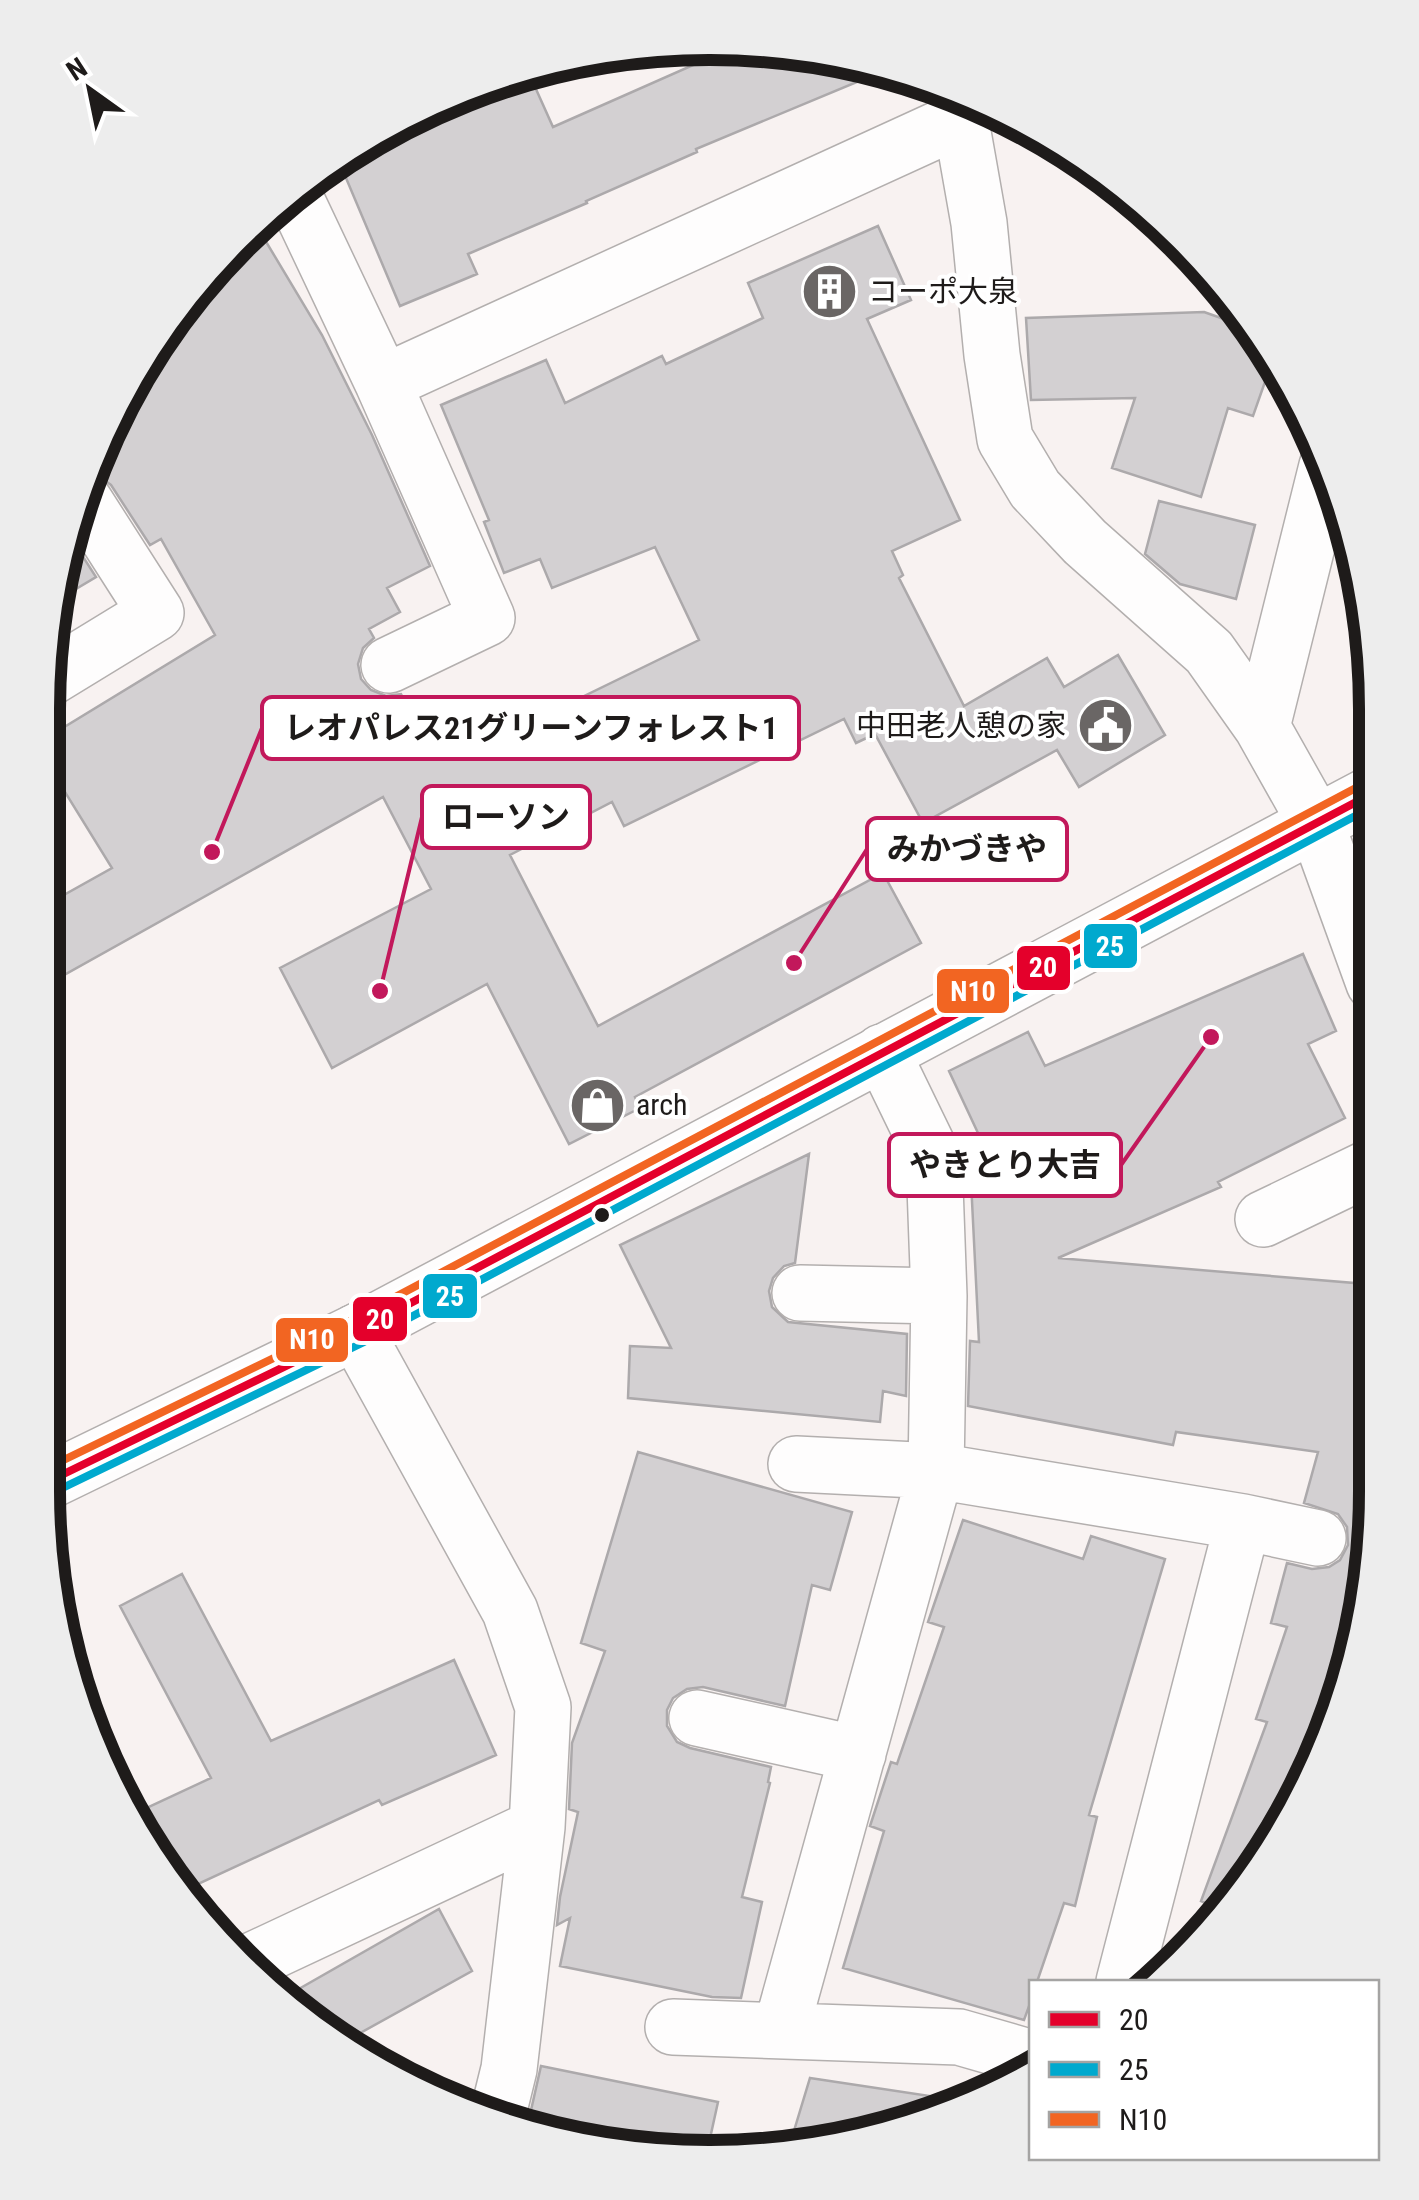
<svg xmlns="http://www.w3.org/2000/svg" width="1419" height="2200" font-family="'Roboto Condensed','Noto Sans JP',sans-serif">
<rect width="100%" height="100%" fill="#f8f2f1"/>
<path fill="#d3d0d2" stroke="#aca9ab" stroke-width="2.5" d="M 736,46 L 796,48 L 888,69 L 696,149 L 697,152 L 586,201 L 587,203 L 468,254 L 477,274 L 400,306 L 338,159 L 414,112 L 527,69 L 553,127 Z
M 256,225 L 322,335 L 372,435 L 430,566 L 387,588 L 400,612 L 369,629 L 374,638 L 363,648 L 358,664 L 361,679 L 371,690 L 386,696 L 401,694 L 418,728 L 469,701 L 490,742 L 699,640 L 655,547 L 552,588 L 540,559 L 504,573 L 484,522 L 489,520 L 441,405 L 546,360 L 565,403 L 662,356 L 666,364 L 763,318 L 748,283 L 878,226 L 911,300 L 867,319 L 960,520 L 892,551 L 903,575 L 899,578 L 964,706 L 1047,658 L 1064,687 L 1118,655 L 1165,735 L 1079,787 L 1057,750 L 923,823 L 875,734 L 856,743 L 844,719 L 624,826 L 612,802 L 510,855 L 598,1026 L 883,873 L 921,943 L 635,1097 L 640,1108 L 569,1144 L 487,984 L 332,1068 L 280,968 L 431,889 L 383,797 L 46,985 L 46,905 L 112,868 L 47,763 L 48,737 L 215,635 L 161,539 L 150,545 L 111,485 L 94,473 L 111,415 L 208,270 Z
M 1204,312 L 1255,330 L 1273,359 L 1253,416 L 1228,408 L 1201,497 L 1112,468 L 1135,398 L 1031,400 L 1026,318 Z
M 1159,501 L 1255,525 L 1236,599 L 1180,584 L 1145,554 Z
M 73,541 L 96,577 L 54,602 Z
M 1303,954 L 1336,1031 L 1308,1044 L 1345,1118 L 1218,1182 L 1221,1187 L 1058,1258 L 1366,1284 L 1362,1319 L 1372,1320 L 1371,1577 L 1326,1746 L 1223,1911 L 1201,1901 L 1267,1722 L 1256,1719 L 1287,1627 L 1271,1623 L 1287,1563 L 1312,1569 L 1329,1567 L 1340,1560 L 1348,1545 L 1347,1527 L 1338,1514 L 1304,1503 L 1318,1452 L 1176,1432 L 1173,1445 L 968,1406 L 970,1341 L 979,1342 L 971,1181 L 1000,1180 L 949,1071 L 1028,1032 L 1045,1066 Z
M 809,1154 L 795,1263 L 784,1266 L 773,1278 L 769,1291 L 772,1307 L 788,1322 L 907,1334 L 906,1396 L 883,1391 L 880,1422 L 628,1398 L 630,1346 L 671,1348 L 620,1245 Z
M 638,1452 L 852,1512 L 830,1590 L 812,1585 L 785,1706 L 703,1687 L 687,1689 L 673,1698 L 667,1710 L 667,1726 L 677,1742 L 690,1748 L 771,1767 L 768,1782 L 770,1783 L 742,1897 L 762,1902 L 741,1998 L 712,1997 L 560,1966 L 570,1918 L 557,1925 L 560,1897 L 578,1812 L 569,1809 L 572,1743 L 605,1651 L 581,1643 Z
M 963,1520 L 1083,1559 L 1091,1536 L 1165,1559 L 1089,1815 L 1097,1817 L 1075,1906 L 1064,1903 L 1037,1982 L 1032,1982 L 1032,1998 L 1024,2020 L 843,1968 L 884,1831 L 870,1826 L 891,1762 L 897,1764 L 944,1627 L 928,1622 Z
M 182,1574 L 271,1741 L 454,1660 L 496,1755 L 382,1805 L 379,1800 L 183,1891 L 175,1883 L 142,1810 L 211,1778 L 120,1606 Z
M 439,1909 L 472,1971 L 344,2042 L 304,2020 L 283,1998 Z
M 541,2066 L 718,2102 L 707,2152 L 696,2153 L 608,2137 L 606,2144 L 527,2128 Z
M 810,2078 L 963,2101 L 882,2135 L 790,2144 Z"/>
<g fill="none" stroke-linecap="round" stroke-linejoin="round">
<defs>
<path id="street" d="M 956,93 L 979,223 L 992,355 L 1005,439 L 1035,489 L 1085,542 L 1209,652 L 1262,727 L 1316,823 L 1374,983
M 292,191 L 383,383 L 961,119
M 383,383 L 487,618 L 389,665
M 48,679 L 156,613 L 85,502
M 1262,727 L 1327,466
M 1263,1219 L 1373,1166
M 800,1293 L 939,1296
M 356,1332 L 510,1611 L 543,1707 L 537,1827 L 509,2069 L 496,2122
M 796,1464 L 936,1471 L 1243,1522 L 1318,1538
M 697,1718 L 858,1754
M 249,1962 L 537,1827
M 1124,1982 L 1243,1522
M 673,2027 L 959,2037 L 1032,2058
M 781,2030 L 936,1471 L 939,1296 L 934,1159 L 882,1052"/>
<path id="secondary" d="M 43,1484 L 356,1332 L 1375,792"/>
</defs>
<use href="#street" stroke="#b3afae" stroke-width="58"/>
<use href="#secondary" stroke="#b3afae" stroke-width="58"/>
<use href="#street" stroke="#fefdfd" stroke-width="55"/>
<use href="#secondary" stroke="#fefdfd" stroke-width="55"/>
<defs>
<path id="bus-1" d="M 43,1484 L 356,1332 L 1375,792"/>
<path id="bus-2" d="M 48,1495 L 362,1343 L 1374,806"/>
<path id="bus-3" d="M 43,1470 L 350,1321 L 1369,781"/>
</defs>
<use href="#bus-1" stroke="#fff" stroke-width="15"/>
<use href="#bus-2" stroke="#fff" stroke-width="15"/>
<use href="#bus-3" stroke="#fff" stroke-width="15"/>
<use href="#bus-1" stroke="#e4002b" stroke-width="8"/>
<use href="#bus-2" stroke="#00a9ce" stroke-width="8"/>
<use href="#bus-3" stroke="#f26522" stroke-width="8"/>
</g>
<defs>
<symbol id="building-disc" viewBox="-11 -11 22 22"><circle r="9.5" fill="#6a6665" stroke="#fff"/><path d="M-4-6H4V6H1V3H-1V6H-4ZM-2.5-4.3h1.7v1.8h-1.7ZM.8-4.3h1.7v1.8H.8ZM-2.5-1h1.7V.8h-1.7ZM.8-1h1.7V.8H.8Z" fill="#fff"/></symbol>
<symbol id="civic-disc" viewBox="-11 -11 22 22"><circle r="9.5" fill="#6a6665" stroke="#fff"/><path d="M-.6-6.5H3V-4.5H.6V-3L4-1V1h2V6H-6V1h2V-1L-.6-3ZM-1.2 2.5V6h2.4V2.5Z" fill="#fff"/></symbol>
<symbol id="shop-disc" viewBox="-11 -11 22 22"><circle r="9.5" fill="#6a6665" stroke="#fff"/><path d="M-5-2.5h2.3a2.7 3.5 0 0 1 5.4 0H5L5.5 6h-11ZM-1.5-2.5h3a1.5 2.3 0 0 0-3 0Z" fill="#fff"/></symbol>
</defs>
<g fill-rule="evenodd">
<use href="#building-disc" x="798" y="260" width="63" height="63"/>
<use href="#civic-disc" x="1074" y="694" width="63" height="63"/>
<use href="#shop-disc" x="566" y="1074" width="63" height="63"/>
</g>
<circle fill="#1e1b1a" stroke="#fff" stroke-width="4" cx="602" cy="1215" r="9"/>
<g text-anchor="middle" stroke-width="8" stroke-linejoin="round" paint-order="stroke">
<g font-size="30" fill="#1e1b1a" stroke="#fff" text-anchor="start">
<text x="868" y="302">コーポ大泉</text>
<text x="1066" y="736" text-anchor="end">中田老人憩の家</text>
<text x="636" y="1115">arch</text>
</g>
</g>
<path d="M0 0H1419V2200H0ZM709 60H710A649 649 0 0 1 1359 709V1491A649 649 0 0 1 710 2140H709A649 649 0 0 1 60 1491V709A649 649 0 0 1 709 60Z" fill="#ededed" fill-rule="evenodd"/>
<path fill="none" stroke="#1e1b1a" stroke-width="12" d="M709 60H710A649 649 0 0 1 1359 709V1491A649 649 0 0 1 710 2140H709A649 649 0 0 1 60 1491V709A649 649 0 0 1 709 60Z"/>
<path fill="none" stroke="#c2185b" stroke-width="4" d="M212 852L262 728M380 991L422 817M794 963L867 849M1211 1037L1121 1165"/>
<g fill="#c2185b" stroke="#fff" stroke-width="4">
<circle cx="212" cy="852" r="10"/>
<circle cx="380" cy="991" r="10"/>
<circle cx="794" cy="963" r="10"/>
<circle cx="1211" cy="1037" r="10"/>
</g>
<g fill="#fff" stroke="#c2185b" stroke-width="4">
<rect x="262" y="697" width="537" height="62" rx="10"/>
<rect x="422" y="786" width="168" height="62" rx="10"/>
<rect x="867" y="818" width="200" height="62" rx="10"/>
<rect x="889" y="1134" width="232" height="62" rx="10"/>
</g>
<g font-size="32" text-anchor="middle" font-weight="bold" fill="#1e1b1a">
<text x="531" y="739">レオパレス21グリーンフォレスト1</text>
<text x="506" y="828">ローソン</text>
<text x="967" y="860">みかづきや</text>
<text x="1005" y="1176">やきとり大吉</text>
</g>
<g stroke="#fff" stroke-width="4">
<rect x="1082" y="922" width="57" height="48" rx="10" fill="#00a9ce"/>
<rect x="1015" y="944" width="57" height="48" rx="10" fill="#e4002b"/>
<rect x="935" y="967" width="76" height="48" rx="10" fill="#f26522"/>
<rect x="421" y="1272" width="58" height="48" rx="10" fill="#00a9ce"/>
<rect x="351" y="1295" width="58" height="48" rx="10" fill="#e4002b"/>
<rect x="274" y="1316" width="76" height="48" rx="10" fill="#f26522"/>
</g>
<g font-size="28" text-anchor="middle" font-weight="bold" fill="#fff">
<text x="1110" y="956">25</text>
<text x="1043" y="977">20</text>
<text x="973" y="1001">N10</text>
<text x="450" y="1306">25</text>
<text x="380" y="1329">20</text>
<text x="312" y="1349">N10</text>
</g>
<rect x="1029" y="1980" width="350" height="180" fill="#ffffff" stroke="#a5a4a3" stroke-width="2.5"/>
<rect x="1049" y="2012" width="50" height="15" fill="#e4002b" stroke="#a5a4a3" stroke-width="2.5"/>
<text x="1119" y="2030" font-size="30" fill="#1e1b1a">20</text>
<rect x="1049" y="2062" width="50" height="15" fill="#00a9ce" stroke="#a5a4a3" stroke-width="2.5"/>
<text x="1119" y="2080" font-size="30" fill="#1e1b1a">25</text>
<rect x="1049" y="2112" width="50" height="15" fill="#f26522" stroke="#a5a4a3" stroke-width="2.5"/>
<text x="1119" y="2130" font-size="30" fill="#1e1b1a">N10</text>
<g transform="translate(90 90) rotate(327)" stroke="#ffffff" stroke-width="8" paint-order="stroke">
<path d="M0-8L18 38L0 25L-18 38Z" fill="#1e1b1a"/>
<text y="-15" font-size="28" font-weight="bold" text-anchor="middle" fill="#1e1b1a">N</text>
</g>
</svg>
